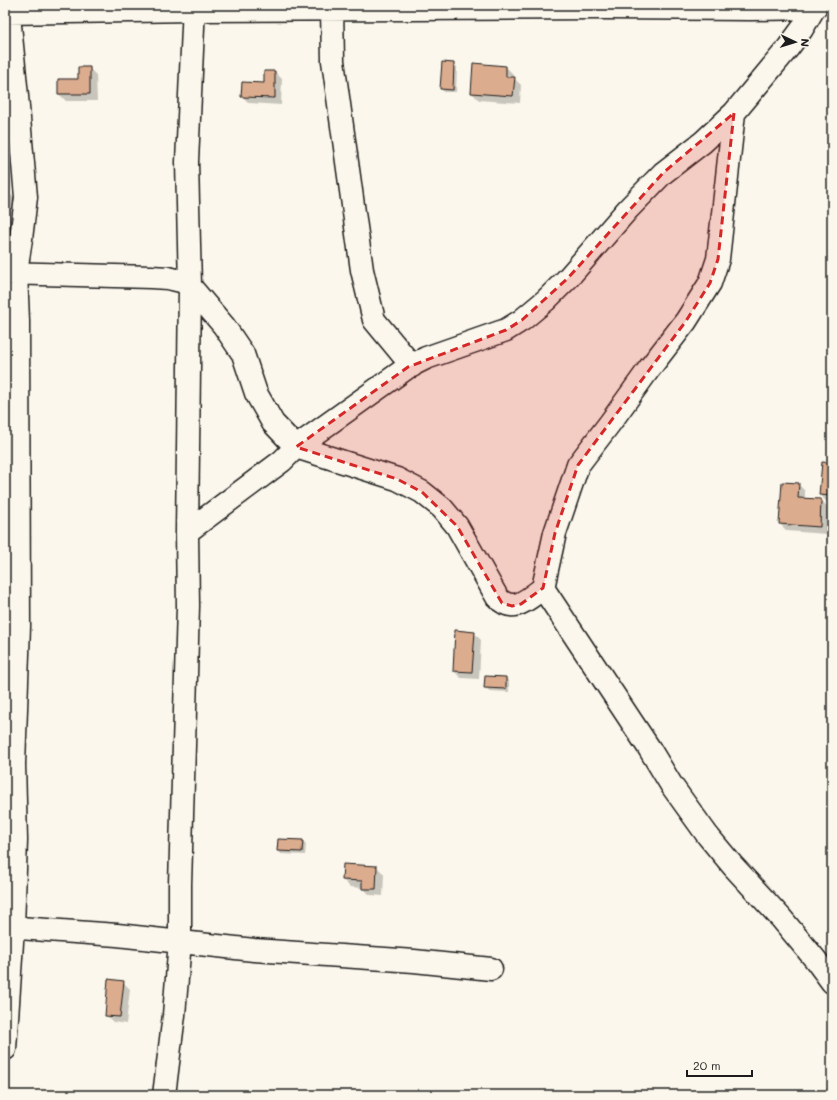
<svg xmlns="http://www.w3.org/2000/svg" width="837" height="1100" font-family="Mali,sans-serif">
<rect width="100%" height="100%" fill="#fbf7ec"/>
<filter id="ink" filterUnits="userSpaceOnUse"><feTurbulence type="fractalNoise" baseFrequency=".025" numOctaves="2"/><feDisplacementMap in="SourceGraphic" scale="8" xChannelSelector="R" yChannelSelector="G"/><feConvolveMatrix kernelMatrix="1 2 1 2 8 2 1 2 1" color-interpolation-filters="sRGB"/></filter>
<g filter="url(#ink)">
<path fill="#0003" d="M 454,64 L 457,67 L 456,92 L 444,92 L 441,88 Z
M 506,67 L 513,74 L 513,78 L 514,78 L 521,85 L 520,103 L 479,100 L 472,93 Z
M 89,68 L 96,75 L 97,101 L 66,101 L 59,94 L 79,80 Z
M 275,72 L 282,79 L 281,105 L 249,103 L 242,96 L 265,84 Z
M 5,192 L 8,192 L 15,199 L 14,243 L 5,243 Z
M 832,464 L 832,502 L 827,502 L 820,495 Z
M 783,483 L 798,484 L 805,491 L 805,499 L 821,500 L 828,507 L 826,534 L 787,531 L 780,524 Z
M 474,633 L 481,640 L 479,679 L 461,678 L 454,671 Z
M 506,678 L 509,681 L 509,692 L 489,691 L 485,687 Z
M 303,841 L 306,844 L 305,855 L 281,854 L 278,850 Z
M 344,865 L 377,867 L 384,874 L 383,896 L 370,895 L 363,888 L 350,887 L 343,880 Z
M 123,982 L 130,989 L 126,1024 L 113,1022 L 106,1015 Z"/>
<path fill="#dcac8e" stroke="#1c1c1c" d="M 442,62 L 454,63 L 453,90 L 440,89 Z
M 473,63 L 506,66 L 506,77 L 515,77 L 513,96 L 471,93 Z
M 78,67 L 90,67 L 90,94 L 58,94 L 58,79 L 78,79 Z
M 264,71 L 275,71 L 275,98 L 241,97 L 242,82 L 264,83 Z
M 5,191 L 8,191 L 7,236 L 5,236 Z
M 822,462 L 832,463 L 832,496 L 819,495 Z
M 782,482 L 799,483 L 798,498 L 821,499 L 820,527 L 779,524 Z
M 455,630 L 475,632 L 472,672 L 453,671 Z
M 485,676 L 506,677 L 506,689 L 484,688 Z
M 278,839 L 303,840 L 302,852 L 277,851 Z
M 343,864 L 377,866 L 376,889 L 362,889 L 362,881 L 342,880 Z
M 108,979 L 124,981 L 120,1017 L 105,1016 Z"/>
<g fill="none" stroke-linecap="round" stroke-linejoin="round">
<defs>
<path id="street" d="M 332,9 L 333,61 L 362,270 L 374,320 L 412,366
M 5,13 L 194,10 L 606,8 L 751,9 L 815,8
M 5,273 L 151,277 L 168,278 L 181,281 L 190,286 L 224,326 L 243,354 L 256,393 L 273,423 L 296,447 L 397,479 L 422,492 L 442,508 L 457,526 L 497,597 C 513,615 528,599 543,588 L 555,533 L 578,465 L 610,423 L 649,369 L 686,321 L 710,283 L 718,259 L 734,113
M 187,532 L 282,461 L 296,447 L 408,367 L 426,358 L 506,330 L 522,320 L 546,300 L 568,278 L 628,209 L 663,173 L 703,142 L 734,113 L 788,48 L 802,29 L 816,5
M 543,588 L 649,748 L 672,786 L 708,836 L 733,866 L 781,918 L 815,959 L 832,982
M 5,927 L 117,935 L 254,950 L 414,961 L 491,969
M 5,1049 L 13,927 L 16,840 L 14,764 L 19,626 L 18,321 L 16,272 L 21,239 L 26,197 L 17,96 L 8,5
M 164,1095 L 174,1015 L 180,941 L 180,885 L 188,606 L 187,532 L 190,286 L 187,162 L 194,5"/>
</defs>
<use href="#street" stroke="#1c1c1c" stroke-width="25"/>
<use href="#street" stroke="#fbf7ec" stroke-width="22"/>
</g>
</g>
<path fill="#d62828" fill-opacity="0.2" stroke="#d62828" stroke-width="3" stroke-dasharray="8 5" stroke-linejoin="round" d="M 734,113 L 718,259 L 710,283 L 686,321 L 578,465 L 555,533 L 543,588 L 521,604 L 512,606 L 502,603 L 457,526 L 422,492 L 397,479 L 296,447 L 408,367 L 506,330 L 522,320 L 568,278 L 663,173 Z"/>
<rect width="837" height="1100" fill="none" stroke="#fbf7ec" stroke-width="20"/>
<rect x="10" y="10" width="817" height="1080" fill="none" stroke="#1c1c1c" stroke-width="1.5" filter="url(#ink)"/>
<g transform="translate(795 42) rotate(94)" stroke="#fbf7ec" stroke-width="3" paint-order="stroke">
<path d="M0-3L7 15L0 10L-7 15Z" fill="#1c1c1c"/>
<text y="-6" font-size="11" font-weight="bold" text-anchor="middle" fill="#1c1c1c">N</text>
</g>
<path d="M687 1070v6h65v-6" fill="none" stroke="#1c1c1c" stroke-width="2"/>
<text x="693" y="1070" font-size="12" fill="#1c1c1c" stroke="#fbf7ec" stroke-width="3" paint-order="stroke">20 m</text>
</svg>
